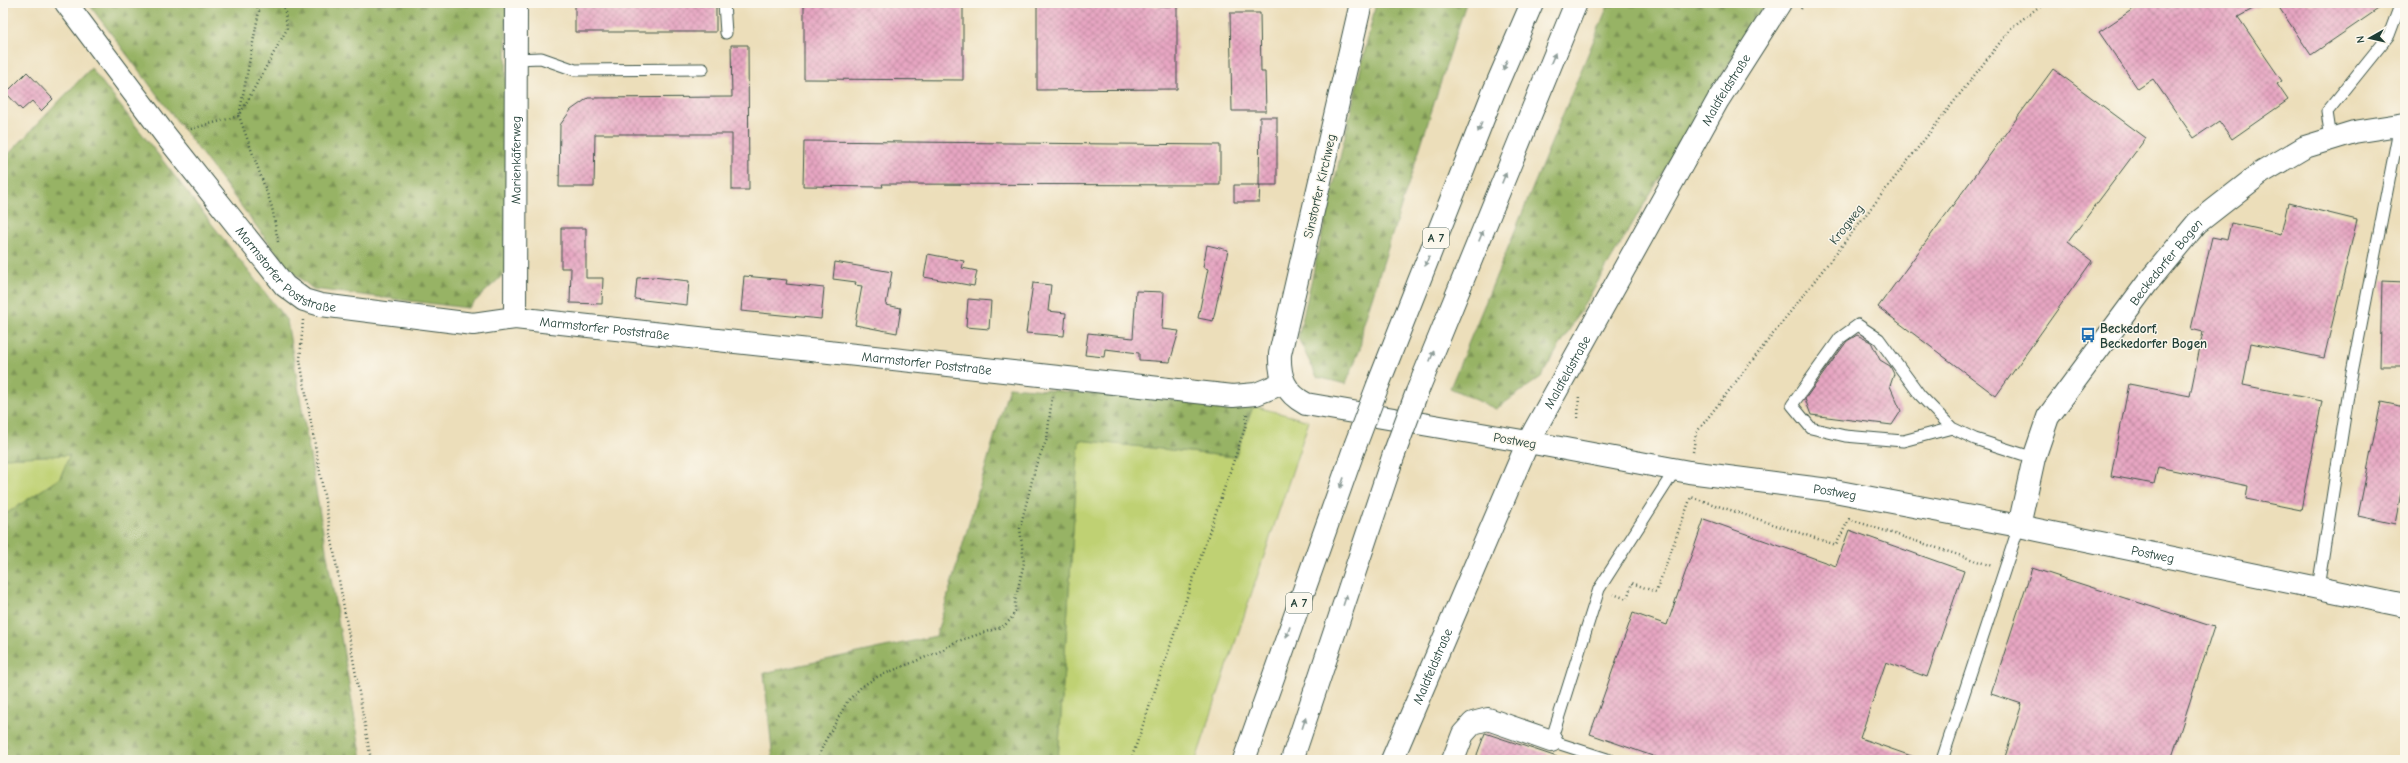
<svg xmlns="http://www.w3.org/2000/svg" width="2408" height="763" font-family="'Comic Neue',sans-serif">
<defs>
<pattern id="forest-firs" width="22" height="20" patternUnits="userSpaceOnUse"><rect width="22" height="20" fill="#97b365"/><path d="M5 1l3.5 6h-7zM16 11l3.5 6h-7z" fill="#7b9354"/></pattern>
<pattern id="building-cross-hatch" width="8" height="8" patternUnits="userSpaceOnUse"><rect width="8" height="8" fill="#e7a6c2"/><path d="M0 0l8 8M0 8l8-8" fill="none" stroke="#bb889e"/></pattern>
</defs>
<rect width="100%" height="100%" fill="#fbf7ec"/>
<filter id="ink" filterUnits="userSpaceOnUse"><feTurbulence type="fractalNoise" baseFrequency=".025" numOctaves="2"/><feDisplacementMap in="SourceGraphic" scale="8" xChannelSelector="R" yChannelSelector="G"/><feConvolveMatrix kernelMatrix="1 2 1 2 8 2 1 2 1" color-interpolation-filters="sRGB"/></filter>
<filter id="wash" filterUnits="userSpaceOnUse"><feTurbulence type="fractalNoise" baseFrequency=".012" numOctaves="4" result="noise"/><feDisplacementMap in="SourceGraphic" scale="16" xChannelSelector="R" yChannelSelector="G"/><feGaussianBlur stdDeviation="0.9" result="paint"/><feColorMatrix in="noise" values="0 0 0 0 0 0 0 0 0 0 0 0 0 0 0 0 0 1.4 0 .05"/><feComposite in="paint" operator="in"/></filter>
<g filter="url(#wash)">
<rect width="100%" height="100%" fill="#ecdeba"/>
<path fill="#bfd173" stroke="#6f8754" d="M 1253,406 L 1309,421 L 1196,760 L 1058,760 L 1079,440 L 1235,457 Z
M 70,454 L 60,478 L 3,516 L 3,458 Z"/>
<path fill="url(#forest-firs)" stroke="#5b784c" d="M 88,3 L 506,3 L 507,271 L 468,308 L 313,289 L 288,268 Z
M 1376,3 L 1466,3 L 1363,326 L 1360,349 L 1346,384 L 1317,377 L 1298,338 Z
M 1609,3 L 1767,3 L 1711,92 L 1541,377 L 1496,409 L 1450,388 Z
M 91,68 L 287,321 L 362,760 L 3,760 L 3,516 L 60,478 L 70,455 L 3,458 L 3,160 Z
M 1009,387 L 1253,406 L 1235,457 L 1079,440 L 1058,760 L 773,760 L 764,673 L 936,636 Z"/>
<g id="blocks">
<path fill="url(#building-cross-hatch)" d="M 575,3 L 716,3 L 716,32 L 575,32 Z
M 804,3 L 963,3 L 963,80 L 804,79 Z
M 1037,3 L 1120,3 L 1120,6 L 1177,6 L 1177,89 L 1037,90 Z
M 2142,3 L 2264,3 L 2238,17 L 2282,81 L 2277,84 L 2288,100 L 2232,139 L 2219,121 L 2194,138 L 2153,79 L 2138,89 L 2099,32 Z
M 2276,3 L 2387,3 L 2311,55 Z
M 1230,13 L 1260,13 L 1261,72 L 1265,72 L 1266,111 L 1232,111 Z
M 731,45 L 748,45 L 749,190 L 732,190 L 732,134 L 595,134 L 594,187 L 559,187 L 560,125 L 571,110 L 588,98 L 732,97 Z
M 2053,69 L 2146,138 L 2068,242 L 2092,261 L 1996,396 L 1878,307 Z
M 27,72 L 53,99 L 41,111 L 32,101 L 22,110 L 6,93 Z
M 1260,117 L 1277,117 L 1277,185 L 1259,185 Z
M 804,141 L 1220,145 L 1220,185 L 882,184 L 883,187 L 803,186 Z
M 1234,185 L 1260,185 L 1259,202 L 1234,202 Z
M 2288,203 L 2357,220 L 2324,358 L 2251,343 L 2243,385 L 2322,401 L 2301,510 L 2246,499 L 2248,486 L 2158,467 L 2154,484 L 2111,476 L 2129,384 L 2190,396 L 2203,332 L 2191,329 L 2212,237 L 2227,240 L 2231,223 L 2281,234 Z
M 561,228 L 586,228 L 586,278 L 603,278 L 602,304 L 570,303 L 571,268 L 561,268 Z
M 1207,245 L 1228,250 L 1213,321 L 1198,318 L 1208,269 L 1203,267 Z
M 928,254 L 964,261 L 962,268 L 977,271 L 974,286 L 924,277 Z
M 835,262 L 892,272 L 886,305 L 901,308 L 897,333 L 855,325 L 862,286 L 855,285 L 856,282 L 833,279 Z
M 744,276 L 787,280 L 786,284 L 824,288 L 821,319 L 741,311 Z
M 653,277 L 689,281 L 687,305 L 635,299 L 637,278 Z
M 2382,281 L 2405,282 L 2405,366 L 2380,366 Z
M 1033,283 L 1051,285 L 1048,311 L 1066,313 L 1064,336 L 1026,333 Z
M 1136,291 L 1164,292 L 1162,329 L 1179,331 L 1170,362 L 1139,360 L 1139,353 L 1105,349 L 1104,357 L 1085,355 L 1088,333 L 1133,338 Z
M 968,299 L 991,301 L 989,329 L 966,327 Z
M 1857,335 L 1871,342 L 1880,360 L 1890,366 L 1894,374 L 1890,386 L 1901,411 L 1892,425 L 1811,415 L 1805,399 L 1847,341 Z
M 2381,402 L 2405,407 L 2405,472 L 2395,524 L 2358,516 Z
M 1704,519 L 1836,566 L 1849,530 L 1964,571 L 1927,677 L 1886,662 L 1860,738 L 1917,758 L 1916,760 L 1664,760 L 1590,734 L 1633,613 L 1667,625 Z
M 2032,568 L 2214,627 L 2171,760 L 2004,760 L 2022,704 L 1991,694 Z
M 1485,733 L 1557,757 L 1556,760 L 1475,760 Z"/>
</g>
</g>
<g filter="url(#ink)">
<use href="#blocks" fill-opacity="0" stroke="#3e5548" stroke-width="1"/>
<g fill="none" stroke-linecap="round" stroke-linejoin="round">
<defs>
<path id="service" d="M 724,3 L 726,33
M 516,59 L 541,58 L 575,70 L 703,69
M 2331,139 L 2327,112 L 2389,35 L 2401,3
M 1952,428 L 1903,441 L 1845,436 L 1811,428 L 1792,405 L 1840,338 L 1858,325 L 1879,339 L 1920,395 L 1952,428 L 1975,439 L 2034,458
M 2318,588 L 2350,383 L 2400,124
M 1610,760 L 1551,741 L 1599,589 L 1675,470
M 1942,760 L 2019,526"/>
<g id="minor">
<path id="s1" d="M 66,3 L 166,136 L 285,286 L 304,300 L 321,305 L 473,324 L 515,318 L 1233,396 L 1256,394 L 1283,383"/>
<path id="s2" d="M 515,318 L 516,3"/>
<path id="s3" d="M 1528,442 L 1689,472 L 1829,490 L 2019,526 L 2405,606"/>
<path id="s4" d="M 2019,526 L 2034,458 L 2048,417 L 2148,282 L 2197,223 L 2261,173 L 2305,147 L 2354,132 L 2405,124"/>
<path d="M 1453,760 L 1463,734 L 1473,723 L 1488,719 L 1551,741"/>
</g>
<path id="tertiary" d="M 1361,3 L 1280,354 C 1279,377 1285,393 1306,404 L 1528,442"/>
<g id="secondary">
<path id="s5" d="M 1392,760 L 1528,442 L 1718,100 L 1780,3"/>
</g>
<path id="motorway" d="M 1378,385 L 1494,91 L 1532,3
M 1417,392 L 1576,3
M 1244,760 L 1355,446
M 1292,760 L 1394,454"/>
</defs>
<use href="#service" stroke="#3e5548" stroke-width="13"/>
<use href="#minor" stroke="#3e5548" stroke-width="24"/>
<use href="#tertiary" stroke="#3e5548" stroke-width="24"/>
<use href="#secondary" stroke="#3e5548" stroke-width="24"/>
<use href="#motorway" stroke="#3e5548" stroke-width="24"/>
<path stroke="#3e5548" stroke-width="2.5" stroke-dasharray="1 3" stroke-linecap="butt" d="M 1801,9 L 1804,3
M 187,130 L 239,116 L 259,11 L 256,3
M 278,242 L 272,207 L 239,116 L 287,29 L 284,3
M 303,320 L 300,360 L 371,760
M 1578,418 L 1579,394
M 1693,452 L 1696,433 L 2012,27 L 2044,3
M 1613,594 L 1627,599 L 1632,583 L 1656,592 L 1691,497 L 1836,545 L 1849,519 L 1992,566
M 818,760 L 823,745 L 847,702 L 861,687 L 877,677 L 943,650 L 955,642 L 1004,626 L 1011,619 L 1015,611 L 1015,601 L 1024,563 L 1020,528 L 1036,465 L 1047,439 L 1052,396
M 1131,760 L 1246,425 L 1247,414"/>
<use href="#service" stroke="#fff" stroke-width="11"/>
<use href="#minor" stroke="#fff" stroke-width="22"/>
<use href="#tertiary" stroke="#fff" stroke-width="22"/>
<use href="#secondary" stroke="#fff" stroke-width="22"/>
<use href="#motorway" stroke="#fff" stroke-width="22"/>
<defs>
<path id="motorway-bridge" d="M 1355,446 L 1378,385
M 1394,454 L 1417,392"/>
</defs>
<use href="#motorway-bridge" stroke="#3e5548" stroke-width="24" stroke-linecap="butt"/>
<use href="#motorway-bridge" stroke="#fff" stroke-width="22"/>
</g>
<defs><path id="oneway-solid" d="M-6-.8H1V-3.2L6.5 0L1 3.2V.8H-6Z"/></defs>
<g fill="#8f9e9a">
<use href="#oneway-solid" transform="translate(1553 58) rotate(-67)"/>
<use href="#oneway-solid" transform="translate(1505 65) rotate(113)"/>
<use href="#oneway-solid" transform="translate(1480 127) rotate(112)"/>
<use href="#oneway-solid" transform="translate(1504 178) rotate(-68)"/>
<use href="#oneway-solid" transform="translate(1481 236) rotate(-68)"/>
<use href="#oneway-solid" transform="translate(1427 261) rotate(112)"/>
<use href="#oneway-solid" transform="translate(1432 356) rotate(-68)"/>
<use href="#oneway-solid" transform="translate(1342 483) rotate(110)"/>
<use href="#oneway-solid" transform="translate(1345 600) rotate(-72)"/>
<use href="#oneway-solid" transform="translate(1288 632) rotate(110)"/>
<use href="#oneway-solid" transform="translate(1304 723) rotate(-72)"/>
</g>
</g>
<defs>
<symbol id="bus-bare" viewBox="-9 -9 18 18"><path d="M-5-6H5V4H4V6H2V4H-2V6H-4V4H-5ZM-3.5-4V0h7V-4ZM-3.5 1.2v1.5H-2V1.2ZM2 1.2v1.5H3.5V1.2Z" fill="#1f6fb2" stroke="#fbf7ec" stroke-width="2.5" paint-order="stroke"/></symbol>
</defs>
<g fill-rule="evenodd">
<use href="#bus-bare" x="2077" y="324" width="22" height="22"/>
</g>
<g text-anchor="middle" stroke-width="3" stroke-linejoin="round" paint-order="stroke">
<g fill="#fbf7ec" stroke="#61756b" stroke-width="1">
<rect x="1423" y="228" width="26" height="20" rx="3"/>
<rect x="1286" y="593" width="26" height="20" rx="3"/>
</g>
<g font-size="12" font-weight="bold" fill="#1f3d34">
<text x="1436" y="242">A 7</text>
<text x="1299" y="607">A 7</text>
</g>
<g font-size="13" fill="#1f3d34" stroke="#fbf7ec">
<text dy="5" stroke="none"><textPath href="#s5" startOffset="750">Maldfeldstraße</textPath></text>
<text dy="5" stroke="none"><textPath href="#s2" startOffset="158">Marienkäferweg</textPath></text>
<text transform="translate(1319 186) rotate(-77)" y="5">Sinstorfer Kirchweg</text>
<text transform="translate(1846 224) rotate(-52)" y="5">Krogweg</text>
<text dy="5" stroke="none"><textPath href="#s4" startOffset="308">Beckedorfer Bogen</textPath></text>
<text dy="5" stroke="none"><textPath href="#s1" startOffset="349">Marmstorfer Poststraße</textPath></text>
<text dy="5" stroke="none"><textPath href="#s1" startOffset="685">Marmstorfer Poststraße</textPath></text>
<text dy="5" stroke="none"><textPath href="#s1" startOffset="1009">Marmstorfer Poststraße</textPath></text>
<text dy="5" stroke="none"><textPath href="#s5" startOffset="426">Maldfeldstraße</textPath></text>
<text transform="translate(1515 440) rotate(10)" y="5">Postweg</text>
<text dy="5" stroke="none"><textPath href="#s3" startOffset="311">Postweg</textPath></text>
<text dy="5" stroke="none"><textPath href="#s3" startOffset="635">Postweg</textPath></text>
<text dy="5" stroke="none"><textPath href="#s5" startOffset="102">Maldfeldstraße</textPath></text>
</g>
<g font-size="13" font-weight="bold" fill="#1f3d34" stroke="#fbf7ec" text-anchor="start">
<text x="2100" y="333">Beckedorf,<tspan x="2100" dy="15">Beckedorfer Bogen</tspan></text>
</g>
</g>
<rect width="2408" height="763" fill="none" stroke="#fbf7ec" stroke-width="16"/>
<g transform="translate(2370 38) rotate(262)" stroke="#fbf7ec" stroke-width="3" paint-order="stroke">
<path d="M0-3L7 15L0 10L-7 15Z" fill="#1f3d34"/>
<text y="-6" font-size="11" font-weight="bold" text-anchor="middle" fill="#1f3d34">N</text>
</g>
</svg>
